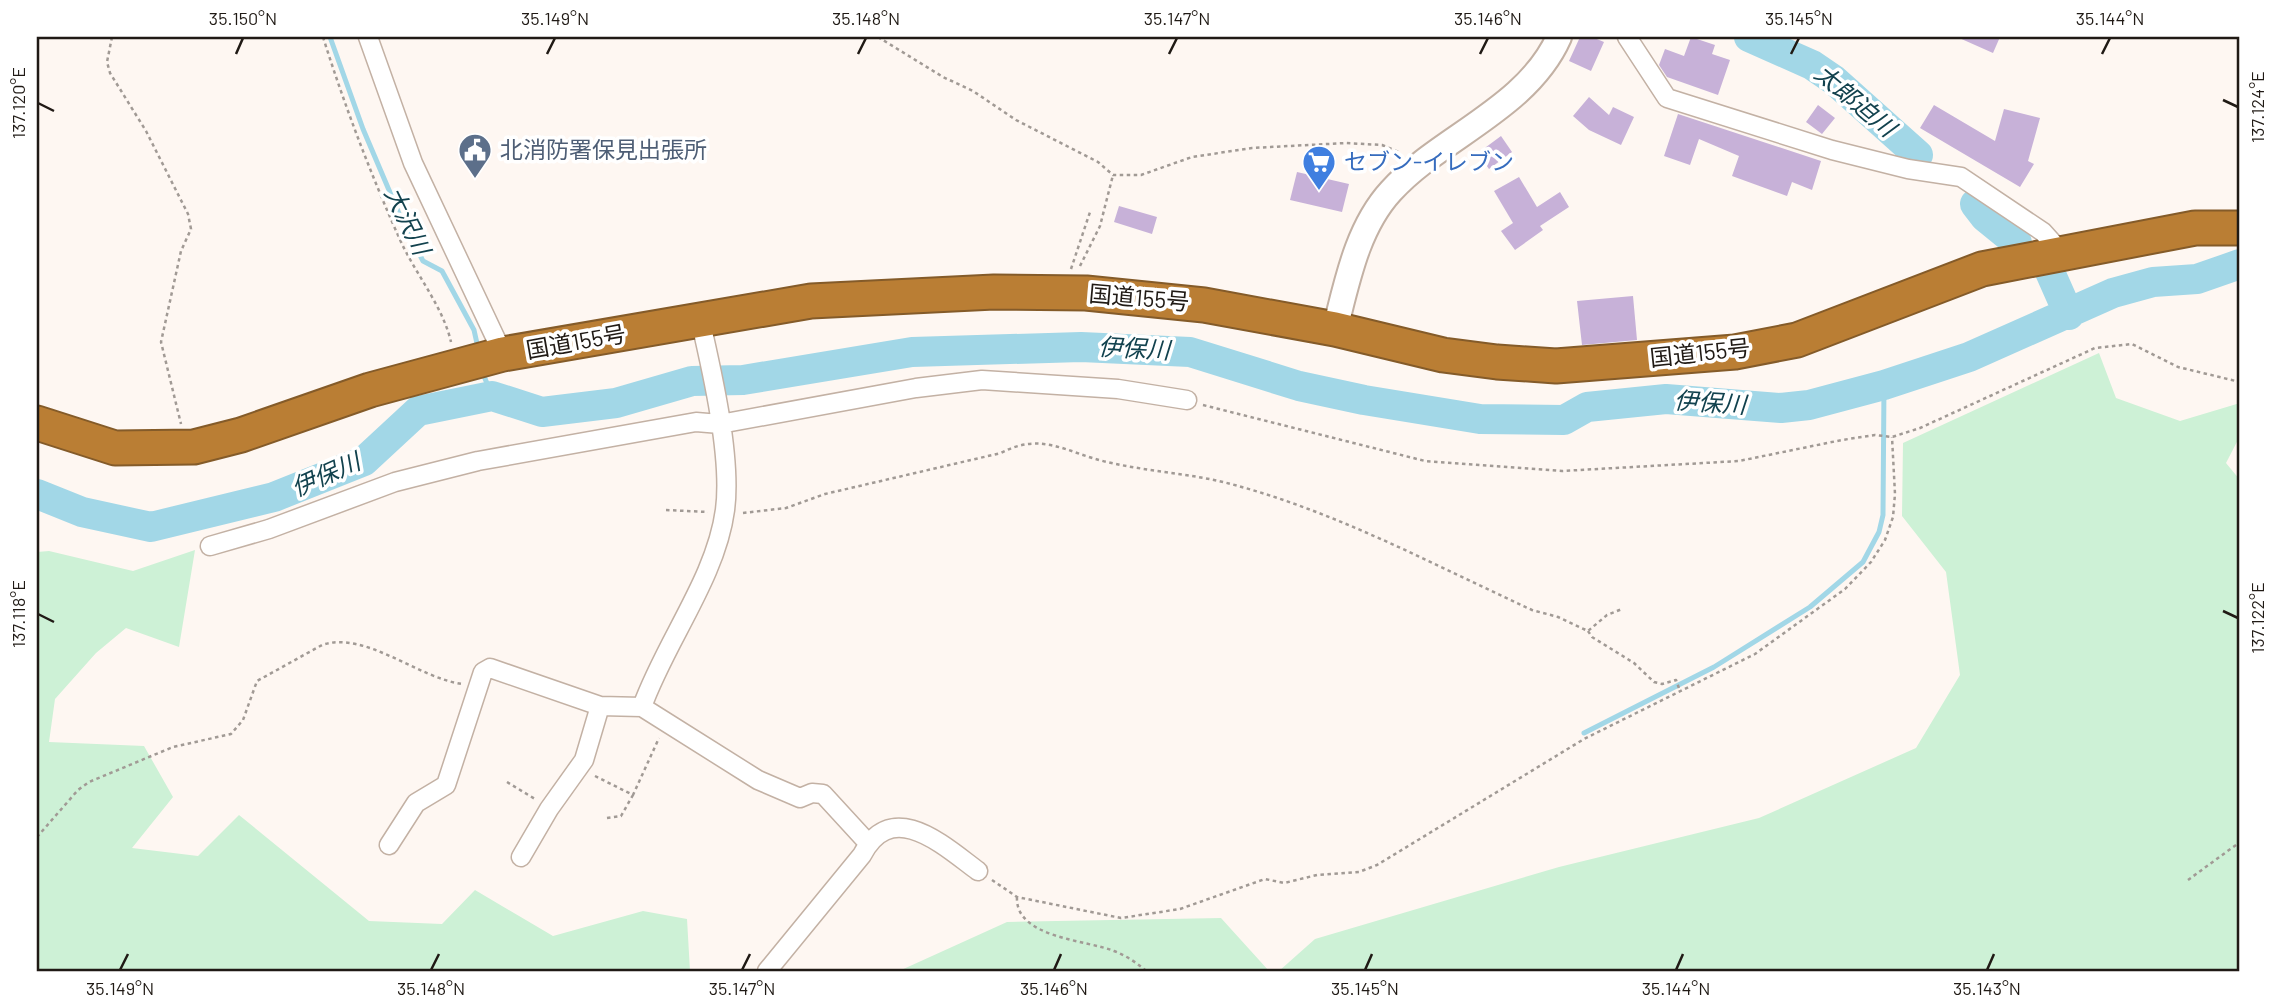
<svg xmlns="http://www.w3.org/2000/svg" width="2277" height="1008" font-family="Barlow,'Noto Sans JP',sans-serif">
<rect width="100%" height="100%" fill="#fef7f2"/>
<path fill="#cdf1d6" d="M 2099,353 L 2116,398 L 2180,421 L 2240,403 L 2240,436 L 2226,463 L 2240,480 L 2240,971 L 1279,971 L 1315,939 L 1559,867 L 1759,818 L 1916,748 L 1960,675 L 1946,572 L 1902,516 L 1903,443 Z
M 195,550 L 179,647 L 126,628 L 96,653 L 55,699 L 49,742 L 144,746 L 173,797 L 132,848 L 198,856 L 239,815 L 369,921 L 442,924 L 475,890 L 553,936 L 643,911 L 687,919 L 690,971 L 37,971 L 37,552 L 49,551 L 133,571 Z
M 1221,918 L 1269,971 L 899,971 L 1007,922 Z"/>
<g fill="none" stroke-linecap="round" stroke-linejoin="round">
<path stroke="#a2d7e7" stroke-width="5" d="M 330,37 L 363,129 L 403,223 L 423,261 L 442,271 L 474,330 L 478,348
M 482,371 L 492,396
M 1584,733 L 1714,667 L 1810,607 L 1863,562 L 1879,532 L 1883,515 L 1884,385"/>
<path stroke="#a2d7e7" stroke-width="30" d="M 1749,37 L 1812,65 L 1834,80 L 1918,155
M 1975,204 L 1985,217 L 2017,243
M 2050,272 L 2069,315
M 37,494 L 82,512 L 151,527 L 274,497 L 364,461 L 418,411 L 492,396 L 542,412 L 616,403 L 692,381 L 743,380 L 912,352 L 1081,347 L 1190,352 L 1299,386 L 1364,400 L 1480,419 L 1564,420 L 1587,407 L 1666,399 L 1781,408 L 1809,405 L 1884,385 L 1969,357 L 2113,293 L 2153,282 L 2197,279 L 2240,264"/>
</g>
<path fill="#c7b1d8" d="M 1580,37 L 1592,37 L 1604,42 L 1591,71 L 1569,61 Z
M 1691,37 L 1715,45 L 1712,54 L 1730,60 L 1718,95 L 1667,77 L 1659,65 L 1665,49 L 1684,56 Z
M 1957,37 L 2000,37 L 1993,53 Z
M 1589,97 L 1609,115 L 1613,107 L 1634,117 L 1621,145 L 1589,130 L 1573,116 Z
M 1818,105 L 1835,118 L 1822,134 L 1806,122 Z
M 1934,105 L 1995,141 L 2004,109 L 2040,118 L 2028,161 L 2034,164 L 2020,187 L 1920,128 Z
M 1678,114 L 1821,161 L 1812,190 L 1792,182 L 1787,196 L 1732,176 L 1739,156 L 1699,139 L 1690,165 L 1664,156 Z
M 1501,136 L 1512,152 L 1489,169 L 1478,153 Z
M 1297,172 L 1349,184 L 1342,212 L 1290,200 Z
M 1519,177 L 1537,207 L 1560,192 L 1569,207 L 1540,226 L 1543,230 L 1515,250 L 1501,231 L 1513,223 L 1494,191 Z
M 1119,206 L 1157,217 L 1152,234 L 1114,222 Z
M 1633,296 L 1637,340 L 1582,345 L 1577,301 Z"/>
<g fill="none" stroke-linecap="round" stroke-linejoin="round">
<defs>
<path id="street" d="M 368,37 L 413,163 L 503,354
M 1627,37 L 1667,98 L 1832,150 L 1908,169 L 1961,177 L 2043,232 L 2061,252
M 210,546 L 269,529 L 395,482 L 478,461 L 696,422 L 720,424 L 916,388 L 982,380 L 1118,389 L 1187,400
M 642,707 C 665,642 716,578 725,510 C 732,458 712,371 700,319
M 389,845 L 416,803 L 446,785 L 483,672 L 490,668 L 600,706 L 642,707 L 758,780 L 800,798 L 812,793 L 823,794 L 868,843
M 521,857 L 549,809 L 584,760 L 600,706
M 767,971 L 862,855 C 892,797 944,846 978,871"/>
<path id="secondary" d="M 1335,329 C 1347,282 1357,228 1391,191 C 1440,137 1527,109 1559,37"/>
<path id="highway" d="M 37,423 L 115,448 L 194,447 L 241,435 L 370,390 L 503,354 L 811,301 L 994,292 L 1086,293 L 1204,305 L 1335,329 L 1443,355 L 1497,362 L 1556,366 L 1735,352 L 1797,340 L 1982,269 L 2195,228 L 2240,228"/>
</defs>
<use href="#street" stroke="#c3b1a4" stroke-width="21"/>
<use href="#secondary" stroke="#c3b1a4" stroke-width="28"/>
<use href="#highway" stroke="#845b29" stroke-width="37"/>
<path stroke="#a19a95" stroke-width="2.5" stroke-dasharray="3.5 3.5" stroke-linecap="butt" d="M 112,37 L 107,62 L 110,73 L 146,131 L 188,214 L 191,229 L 181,251 L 161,342 L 181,424
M 323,37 C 345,107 371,175 401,242 C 417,276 443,307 451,342
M 878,37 L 943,77 L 973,91 L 1016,120 L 1098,162 L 1113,175 L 1141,175 L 1192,157 L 1252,148 L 1346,143 L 1382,145 L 1401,153
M 1080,266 L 1100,226 L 1113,175
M 1071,269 L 1090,212
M 1203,405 L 1425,461 L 1562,471 L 1739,461 L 1842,440 L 1875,435 L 1892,437 L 1920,428 L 2095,348 L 2132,344 L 2178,367 L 2240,382
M 666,510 L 708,512
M 743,513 L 786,508 L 825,494 L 1001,453 C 1042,431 1067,453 1107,462 C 1145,471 1185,473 1223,482 C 1331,509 1432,564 1532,610 L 1558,617 L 1588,631 L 1607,615 L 1622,609
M 1588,631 L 1592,637 L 1634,663 L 1654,682 L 1662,684 L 1676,680 L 1680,691
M 595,776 L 633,795 L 659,738
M 507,782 L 535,799
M 607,818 L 621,816 L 633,795
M 37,837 L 78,790 L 89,782 L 173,747 L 231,734 L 243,720 L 257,681 L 322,645 C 365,630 419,679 463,684
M 992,880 L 1017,897 L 1121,918 L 1180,909 L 1265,879 L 1284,883 L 1317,875 L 1359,872 L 1377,865 L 1584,739 L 1755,654 L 1845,589 L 1871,562 L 1885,540 L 1893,517 L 1895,494 L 1892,437
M 2188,880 L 2240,842
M 1017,897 C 1015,938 1087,940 1114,951 C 1127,956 1137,963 1146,971"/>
<use href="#street" stroke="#fff" stroke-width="18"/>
<use href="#secondary" stroke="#fff" stroke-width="24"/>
<use href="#highway" stroke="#ba7e34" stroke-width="33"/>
</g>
<path fill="none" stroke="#201a15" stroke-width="2.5" d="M 236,54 L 243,38M 547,54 L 555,38M 858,54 L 866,38M 1169,54 L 1177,38M 1480,54 L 1488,38M 1791,54 L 1799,38M 2102,54 L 2110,38M 2223,100 L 2238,107M 38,103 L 54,111M 2223,611 L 2238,618M 38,614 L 54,622M 120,970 L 128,954M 431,970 L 439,954M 742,970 L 750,954M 1054,970 L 1061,954M 1365,970 L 1372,954M 1676,970 L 1683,954M 1987,970 L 1994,954"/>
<defs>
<symbol id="civic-pin" viewBox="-11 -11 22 30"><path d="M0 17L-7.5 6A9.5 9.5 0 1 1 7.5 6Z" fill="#5c6f8a" stroke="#fff"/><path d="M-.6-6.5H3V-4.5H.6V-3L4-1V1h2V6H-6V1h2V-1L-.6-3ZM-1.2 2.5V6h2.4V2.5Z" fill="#fff"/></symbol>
<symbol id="supermarket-pin" viewBox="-11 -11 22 30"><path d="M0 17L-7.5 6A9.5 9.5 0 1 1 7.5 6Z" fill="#3f7fe0" stroke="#fff"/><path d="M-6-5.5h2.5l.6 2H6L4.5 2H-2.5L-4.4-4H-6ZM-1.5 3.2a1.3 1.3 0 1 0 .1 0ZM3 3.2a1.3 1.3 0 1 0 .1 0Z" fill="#fff"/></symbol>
</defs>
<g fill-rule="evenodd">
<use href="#civic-pin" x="456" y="131" width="38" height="52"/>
<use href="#supermarket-pin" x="1300" y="143" width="38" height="52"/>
</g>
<g text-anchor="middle" stroke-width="7" stroke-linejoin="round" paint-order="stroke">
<g font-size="23" fill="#4e5e75" stroke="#fff" text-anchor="start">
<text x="500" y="158">北消防署保見出張所</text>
</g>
<g font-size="23" fill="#366cbe" stroke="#fff" text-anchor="start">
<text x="1344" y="170">セブン-イレブン</text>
</g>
<g font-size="23" fill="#201a15" stroke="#fff">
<text transform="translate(1139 298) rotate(5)" y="8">国道155号</text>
<text transform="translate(576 342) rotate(-10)" y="8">国道155号</text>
<text transform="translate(1700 353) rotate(-6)" y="8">国道155号</text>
</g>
<g font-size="24" font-style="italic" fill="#12424e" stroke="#fff">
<text transform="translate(1855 101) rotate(40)" y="8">太郎迫川</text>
<text transform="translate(407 221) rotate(64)" y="8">大沢川</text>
<text transform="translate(1134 349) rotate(3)" y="8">伊保川</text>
<text transform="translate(1710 403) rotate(4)" y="8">伊保川</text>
<text transform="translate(326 475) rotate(-24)" y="8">伊保川</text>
</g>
</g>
<rect width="2277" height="1008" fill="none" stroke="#ffffff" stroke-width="77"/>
<rect x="38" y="38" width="2200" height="932" fill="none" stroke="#201a15" stroke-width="2.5"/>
<g font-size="18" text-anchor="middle" fill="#201a15">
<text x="243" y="25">35.150°N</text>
<text x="555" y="25">35.149°N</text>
<text x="866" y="25">35.148°N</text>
<text x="1177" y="25">35.147°N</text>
<text x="1488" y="25">35.146°N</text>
<text x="1799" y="25">35.145°N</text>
<text x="2110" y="25">35.144°N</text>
<text transform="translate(19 103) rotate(-90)" y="6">137.120°E</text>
<text transform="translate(2258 107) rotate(-90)" y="6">137.124°E</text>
<text transform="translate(19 614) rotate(-90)" y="6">137.118°E</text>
<text transform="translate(2258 618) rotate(-90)" y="6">137.122°E</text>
<text x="120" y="995">35.149°N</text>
<text x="431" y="995">35.148°N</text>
<text x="742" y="995">35.147°N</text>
<text x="1054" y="995">35.146°N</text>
<text x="1365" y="995">35.145°N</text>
<text x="1676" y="995">35.144°N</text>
<text x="1987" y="995">35.143°N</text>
</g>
</svg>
